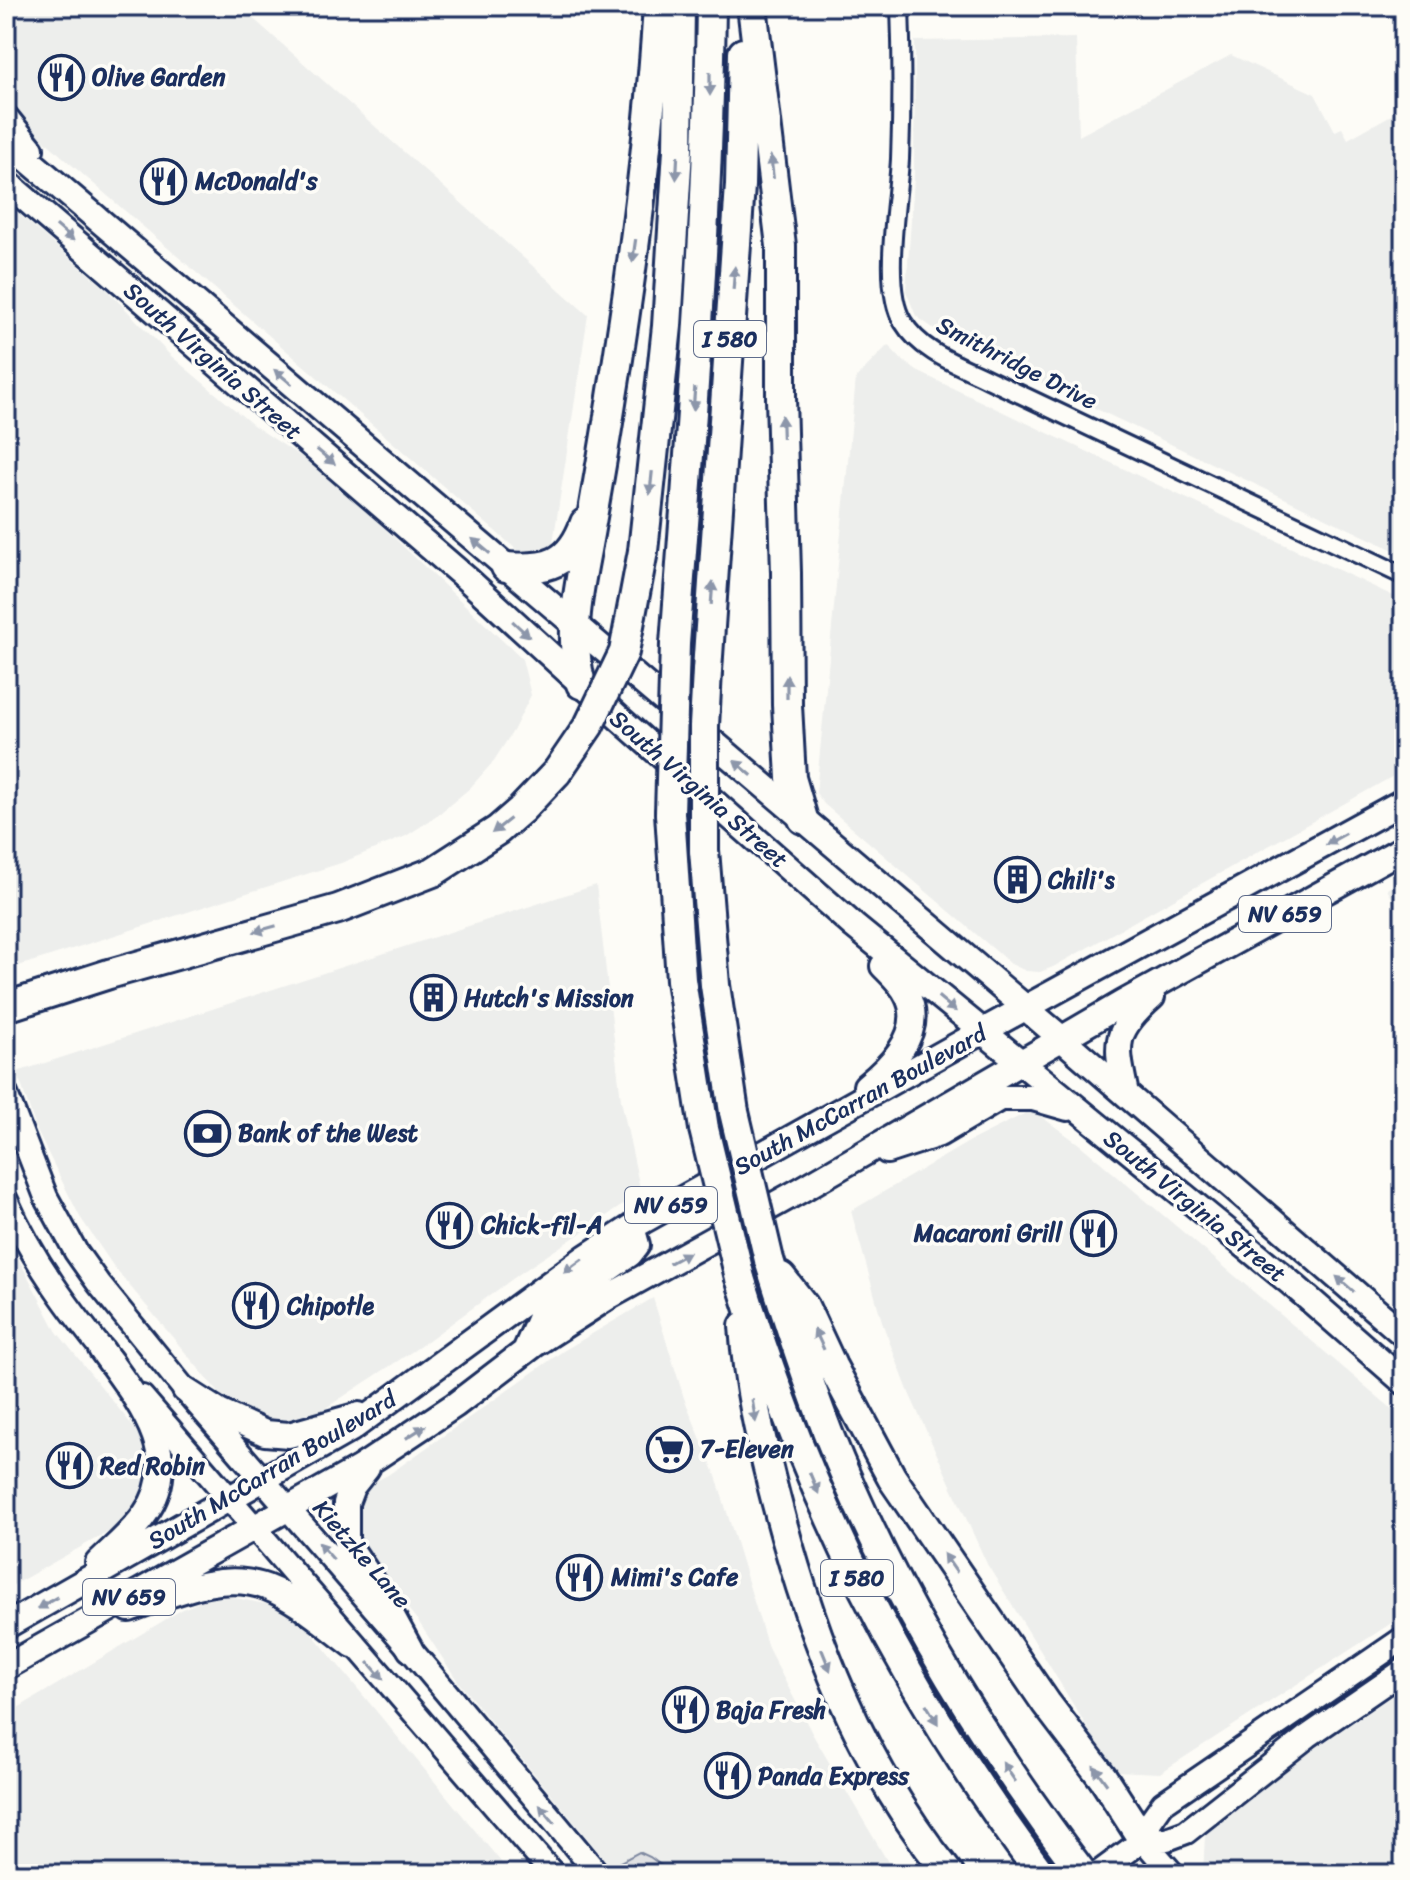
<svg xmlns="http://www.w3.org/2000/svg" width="1410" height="1880" font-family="Sriracha,sans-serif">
<rect width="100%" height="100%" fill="#fdfcf7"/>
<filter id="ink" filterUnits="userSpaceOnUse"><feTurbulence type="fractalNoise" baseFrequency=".0125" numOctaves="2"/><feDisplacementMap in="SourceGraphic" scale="16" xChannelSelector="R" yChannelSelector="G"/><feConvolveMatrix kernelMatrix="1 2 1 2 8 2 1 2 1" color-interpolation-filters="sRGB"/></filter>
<g filter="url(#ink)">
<path fill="#edeeec" d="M 6,6 L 239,6 L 588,315 L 553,543 L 545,552 L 531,555 L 517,550 L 65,159 L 19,117 L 6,94 Z
M 1076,38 L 1079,136 L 1231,55 L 1315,94 L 1335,131 L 1342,128 L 1348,139 L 1404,108 L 1404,555 L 947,338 L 916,316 L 906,291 L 914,178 L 915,41 Z
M 6,203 L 107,290 L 170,355 L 253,425 L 312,464 L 349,495 L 522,659 L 531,695 L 513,731 L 493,762 L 470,788 L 434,818 L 406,836 L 341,863 L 6,970 Z
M 888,345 L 901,359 L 917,371 L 946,385 L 1404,601 L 1404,770 L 1053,967 L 1040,972 L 1026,971 L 1011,964 L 824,804 L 816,793 L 856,378 Z
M 1404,879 L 1404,922 L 1387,889 Z
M 596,885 L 621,1100 L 641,1193 L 522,1272 L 419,1347 L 309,1419 L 283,1427 L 261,1423 L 229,1405 L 114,1267 L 80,1217 L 37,1131 L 17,1072 Z
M 1032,1110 L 1079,1144 L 1404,1419 L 1404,1615 L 1160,1773 L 1114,1771 L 987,1564 L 909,1393 L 883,1325 L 851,1211 L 972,1140 Z
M 6,1235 L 57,1332 L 140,1435 L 149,1454 L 150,1480 L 138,1508 L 113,1529 L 6,1589 Z
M 653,1298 L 684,1398 L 716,1476 L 768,1648 L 813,1735 L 895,1874 L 617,1874 L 459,1683 L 418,1621 L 387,1583 L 353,1532 L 355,1504 L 366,1486 L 388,1475 L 563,1351 Z
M 225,1596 L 271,1605 L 300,1619 L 511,1874 L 6,1874 L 6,1715 L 183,1609 L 206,1599 Z
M 1404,1688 L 1404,1874 L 1203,1874 L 1205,1835 L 1306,1755 Z"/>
<path fill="#e0e1e3" stroke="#7e88a0" stroke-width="2" d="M 639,1852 L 650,1857 L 662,1866 L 654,1874 L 638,1874 L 620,1862 Z"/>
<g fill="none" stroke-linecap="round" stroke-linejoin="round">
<defs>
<path id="street" d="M 900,6 C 902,57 902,108 900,159 C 898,201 881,288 903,322 C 921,352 957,364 988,379 L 1404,576"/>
<path id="secondary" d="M 6,1094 L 46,1197 L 76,1252 L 98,1283 L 185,1390 L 410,1649 L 598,1874
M 6,1200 C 32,1260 71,1312 112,1362
M 142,1397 L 553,1874
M 1143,1840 L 1167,1839 L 1186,1832 L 1308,1736 L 1404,1670
M 1143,1840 L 1173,1874
M 1097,1874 L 1143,1840 L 1151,1820 L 1163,1803 L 1404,1638"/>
<path id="primary" d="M 6,118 L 31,149
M 6,141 L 1061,1038 L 1404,1335
M 6,182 L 467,579 L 620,719 L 854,926 L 1292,1284 L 1404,1382
M 866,1086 C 892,1065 926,1031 907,995 C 902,984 892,975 883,966
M 1126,1094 C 1116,1045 1111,1033 1152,997
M 887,1151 L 939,1134 L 1000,1098 L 1033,1098 L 1068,1108
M 526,1349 L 540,1317 L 630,1254 L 637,1245 L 632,1227
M 185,1390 L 221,1413 L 265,1433 L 289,1435 L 359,1415
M 367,1468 L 352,1487 L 346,1503 L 346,1542 L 375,1585 L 410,1649
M 98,1563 C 114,1547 132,1533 145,1514 C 187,1456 135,1397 101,1349
M 129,1609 C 171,1595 221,1570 266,1587 C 297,1599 326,1625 353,1645
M 6,1626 L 351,1429 L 586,1257 L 632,1227 L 981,1032 L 1404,801
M 6,1667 L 360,1468 L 455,1405 L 535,1344 L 610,1296 L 801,1190 L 1123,1003 L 1404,848"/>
<path id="highway" d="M 752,6 L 781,246 L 781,398 L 786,573 L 787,705 L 791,778 L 803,819
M 643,551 L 667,326 L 678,150 L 680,6
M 506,567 C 547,570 570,565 585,523
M 675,644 C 691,431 708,219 711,6
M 707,671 L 740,185 L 743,53
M 581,684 C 567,633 580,585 589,534 C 597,489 605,443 612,397 C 633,267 650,137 658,6
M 670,813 L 681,980 L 704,1129
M 704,850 L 715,985 L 734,1112
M 6,1007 L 109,974 L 338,909 L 433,872 L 498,830 L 521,810 L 557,772
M 769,1260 C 787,1318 806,1376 828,1433 C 891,1592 980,1738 1083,1874
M 781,1277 L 804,1306 L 832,1366 L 892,1478 L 1046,1703 L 1103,1778 L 1143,1840
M 740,1278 C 807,1496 903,1691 1041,1874
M 744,1326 C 748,1386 761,1442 776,1500 C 811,1636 860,1764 949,1874"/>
</defs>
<use href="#street" stroke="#1b2f5e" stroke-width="22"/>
<use href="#secondary" stroke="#1b2f5e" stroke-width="28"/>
<use href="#primary" stroke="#1b2f5e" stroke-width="30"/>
<use href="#highway" stroke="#1b2f5e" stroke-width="34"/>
<use href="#street" stroke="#fdfcf7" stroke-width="16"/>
<use href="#secondary" stroke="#fdfcf7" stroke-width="22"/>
<use href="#primary" stroke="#fdfcf7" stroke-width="24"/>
<use href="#highway" stroke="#fdfcf7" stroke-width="28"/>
<defs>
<path id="highway-bridge" d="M 557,772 L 589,725 L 624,652 L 643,551
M 670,813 L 675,644
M 704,850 L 704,726 L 707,671
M 734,1112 L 769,1260
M 704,1129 L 740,1278"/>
</defs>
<use href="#highway-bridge" stroke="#1b2f5e" stroke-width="34" stroke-linecap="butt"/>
<use href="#highway-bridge" stroke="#fdfcf7" stroke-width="28"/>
</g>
<defs><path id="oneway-solid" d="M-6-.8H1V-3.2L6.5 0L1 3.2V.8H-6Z" transform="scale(2)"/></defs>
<g fill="#8c96aa">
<use href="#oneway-solid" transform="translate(710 84) rotate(90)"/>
<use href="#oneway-solid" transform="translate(772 167) rotate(-97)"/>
<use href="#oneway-solid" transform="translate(677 168) rotate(93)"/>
<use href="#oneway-solid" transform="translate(65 233) rotate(41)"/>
<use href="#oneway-solid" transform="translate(634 251) rotate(98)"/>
<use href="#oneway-solid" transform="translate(734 278) rotate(-86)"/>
<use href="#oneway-solid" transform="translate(283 377) rotate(-140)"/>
<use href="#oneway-solid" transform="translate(694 399) rotate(94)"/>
<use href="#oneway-solid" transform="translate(782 427) rotate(-92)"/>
<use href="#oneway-solid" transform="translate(326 457) rotate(40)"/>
<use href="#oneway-solid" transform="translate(651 483) rotate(96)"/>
<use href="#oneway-solid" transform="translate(481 546) rotate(-140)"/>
<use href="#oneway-solid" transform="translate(712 593) rotate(-86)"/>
<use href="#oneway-solid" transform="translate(521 629) rotate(43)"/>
<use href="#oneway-solid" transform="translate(787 687) rotate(-90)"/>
<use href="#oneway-solid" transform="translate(743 768) rotate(-140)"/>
<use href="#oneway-solid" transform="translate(501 826) rotate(142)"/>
<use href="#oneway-solid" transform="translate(1336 839) rotate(151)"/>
<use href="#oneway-solid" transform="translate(265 929) rotate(164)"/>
<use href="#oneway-solid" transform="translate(947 1004) rotate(40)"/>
<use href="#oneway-solid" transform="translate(679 1258) rotate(-29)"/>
<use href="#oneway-solid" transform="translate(573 1266) rotate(144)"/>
<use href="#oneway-solid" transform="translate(1345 1284) rotate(-139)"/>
<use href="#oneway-solid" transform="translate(819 1339) rotate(-115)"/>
<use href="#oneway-solid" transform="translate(754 1411) rotate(81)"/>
<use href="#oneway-solid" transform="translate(416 1432) rotate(-32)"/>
<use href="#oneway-solid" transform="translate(814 1483) rotate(67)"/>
<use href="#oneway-solid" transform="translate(326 1551) rotate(-131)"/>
<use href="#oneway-solid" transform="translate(950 1563) rotate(-125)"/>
<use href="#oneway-solid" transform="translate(47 1603) rotate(150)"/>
<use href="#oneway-solid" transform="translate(826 1660) rotate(68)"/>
<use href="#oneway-solid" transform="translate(376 1671) rotate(49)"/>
<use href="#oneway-solid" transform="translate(932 1714) rotate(59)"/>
<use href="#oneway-solid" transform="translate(1009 1772) rotate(-124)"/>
<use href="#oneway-solid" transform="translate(1100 1775) rotate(-126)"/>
<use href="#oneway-solid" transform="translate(547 1814) rotate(-130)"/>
</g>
</g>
<defs>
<symbol id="restaurant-ring" viewBox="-11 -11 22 22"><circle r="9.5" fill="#fdfcf7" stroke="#1b2f5e" stroke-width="1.5"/><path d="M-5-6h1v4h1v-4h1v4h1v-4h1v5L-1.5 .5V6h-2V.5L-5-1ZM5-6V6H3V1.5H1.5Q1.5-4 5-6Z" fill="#1b2f5e"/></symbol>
<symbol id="building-ring" viewBox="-11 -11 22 22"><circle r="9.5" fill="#fdfcf7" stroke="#1b2f5e" stroke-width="1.5"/><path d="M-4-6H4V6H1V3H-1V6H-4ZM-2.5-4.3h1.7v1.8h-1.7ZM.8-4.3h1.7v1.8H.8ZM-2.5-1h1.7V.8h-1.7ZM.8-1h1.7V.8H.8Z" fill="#1b2f5e"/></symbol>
<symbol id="bank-ring" viewBox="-11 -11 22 22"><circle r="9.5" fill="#fdfcf7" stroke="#1b2f5e" stroke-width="1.5"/><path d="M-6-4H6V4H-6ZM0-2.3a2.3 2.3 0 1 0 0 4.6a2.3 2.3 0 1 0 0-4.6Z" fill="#1b2f5e"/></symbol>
<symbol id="supermarket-ring" viewBox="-11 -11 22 22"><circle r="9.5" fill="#fdfcf7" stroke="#1b2f5e" stroke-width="1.5"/><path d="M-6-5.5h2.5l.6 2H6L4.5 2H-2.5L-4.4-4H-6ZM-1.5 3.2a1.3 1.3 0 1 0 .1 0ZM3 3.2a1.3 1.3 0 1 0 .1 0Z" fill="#1b2f5e"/></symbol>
</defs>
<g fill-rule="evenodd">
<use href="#restaurant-ring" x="36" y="52" width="51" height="51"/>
<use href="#restaurant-ring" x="138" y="156" width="51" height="51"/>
<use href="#building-ring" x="992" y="854" width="51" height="51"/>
<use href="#building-ring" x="408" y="972" width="51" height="51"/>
<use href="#bank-ring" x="182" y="1108" width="51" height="51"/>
<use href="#restaurant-ring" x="424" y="1200" width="51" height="51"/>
<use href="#restaurant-ring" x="1068" y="1208" width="51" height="51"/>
<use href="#restaurant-ring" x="230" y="1280" width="51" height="51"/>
<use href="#supermarket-ring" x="644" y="1424" width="51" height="51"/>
<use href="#restaurant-ring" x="44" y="1440" width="51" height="51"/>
<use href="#restaurant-ring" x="554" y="1552" width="51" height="51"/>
<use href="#restaurant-ring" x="660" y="1684" width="51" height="51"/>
<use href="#restaurant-ring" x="702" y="1750" width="51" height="51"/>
</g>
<g text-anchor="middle" stroke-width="7" stroke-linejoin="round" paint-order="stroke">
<g fill="#fdfcf7" stroke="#5f6c8c" stroke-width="2">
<rect x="694" y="321" width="72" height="36" rx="6"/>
<rect x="1239" y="896" width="92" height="36" rx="6"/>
<rect x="625" y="1187" width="92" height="36" rx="6"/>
<rect x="821" y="1560" width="72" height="36" rx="6"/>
<rect x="83" y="1579" width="92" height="36" rx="6"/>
</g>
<g font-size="22" font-weight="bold" fill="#1b2f5e">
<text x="730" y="347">I 580</text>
<text x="1285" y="922">NV 659</text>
<text x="671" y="1213">NV 659</text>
<text x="857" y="1586">I 580</text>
<text x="129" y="1605">NV 659</text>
</g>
<g font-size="24" font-weight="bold" fill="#1b2f5e" stroke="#fdfcf7" text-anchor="start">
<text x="92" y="85">Olive Garden</text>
<text x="195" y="189">McDonald's</text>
<text x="1048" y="888">Chili's</text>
<text x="464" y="1006">Hutch's Mission</text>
<text x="238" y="1141">Bank of the West</text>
<text x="481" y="1233">Chick-fil-A</text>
<text x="1062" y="1241" text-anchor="end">Macaroni Grill</text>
<text x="287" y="1314">Chipotle</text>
<text x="700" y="1457">7-Eleven</text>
<text x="100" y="1474">Red Robin</text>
<text x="611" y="1585">Mimi's Cafe</text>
<text x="716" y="1718">Baja Fresh</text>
<text x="758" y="1784">Panda Express</text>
</g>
<g font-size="24" fill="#1b2f5e" stroke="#fdfcf7">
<text transform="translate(213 361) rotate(41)" y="8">South Virginia Street</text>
<text transform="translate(1017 363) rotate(27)" y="8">Smithridge Drive</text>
<text transform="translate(699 789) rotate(41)" y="8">South Virginia Street</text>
<text transform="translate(860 1100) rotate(-29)" y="8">South McCarran Boulevard</text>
<text transform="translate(1195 1206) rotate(39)" y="8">South Virginia Street</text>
<text transform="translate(272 1470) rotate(-31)" y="8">South McCarran Boulevard</text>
<text transform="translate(362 1554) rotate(49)" y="8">Kietzke Lane</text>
</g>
</g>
<rect width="1410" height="1880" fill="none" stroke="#fdfcf7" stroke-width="32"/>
<rect x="16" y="16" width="1378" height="1848" fill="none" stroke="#1b2f5e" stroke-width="3" filter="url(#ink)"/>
</svg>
